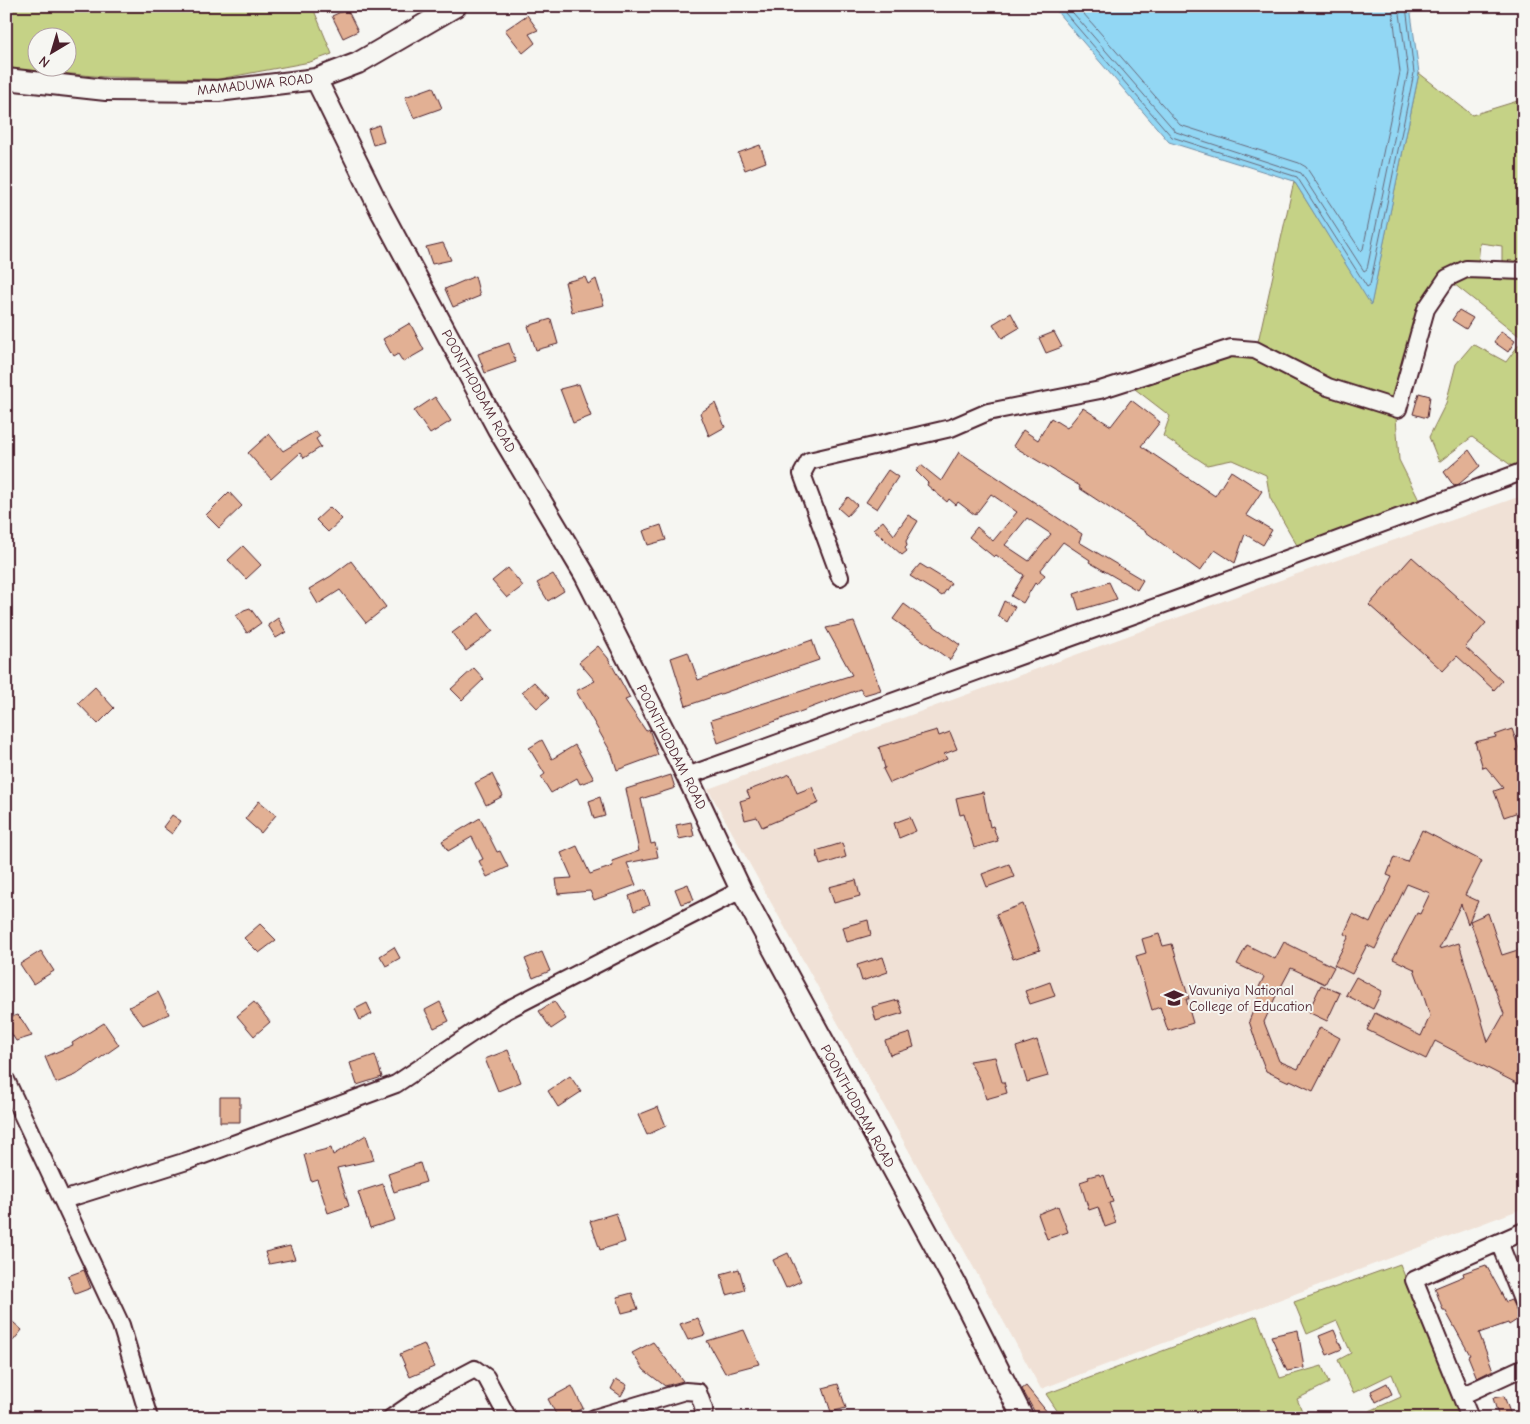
<svg xmlns="http://www.w3.org/2000/svg" width="1530" height="1424" font-family="'Comic Neue',sans-serif">
<rect width="100%" height="100%" fill="#f6f6f2"/>
<filter id="ink" filterUnits="userSpaceOnUse"><feTurbulence type="fractalNoise" baseFrequency=".02" numOctaves="2"/><feDisplacementMap in="SourceGraphic" scale="10" xChannelSelector="R" yChannelSelector="G"/><feConvolveMatrix kernelMatrix="1 2 1 2 8 2 1 2 1" color-interpolation-filters="sRGB"/></filter>
<g filter="url(#ink)">
<path fill="#f0e1d6" d="M 1524,495 L 1524,1208 L 1041,1389 L 708,789 L 1297,574 Z"/>
<path fill="#c5d286" stroke="#887858" fill-rule="evenodd" d="M 6,6 L 284,6 L 313,8 L 332,54 L 310,62 L 219,79 L 105,77 L 6,68 ZM 38,38 L 68,38 L 68,68 L 38,68 Z
M 1419,73 L 1472,115 L 1524,99 L 1524,263 L 1502,262 L 1502,246 L 1480,243 L 1478,263 L 1444,274 L 1393,400 L 1332,380 L 1286,358 L 1258,342 L 1294,181 L 1371,304 Z
M 1468,276 L 1524,279 L 1524,461 L 1512,466 L 1472,437 L 1439,462 L 1429,437 L 1446,403 L 1456,364 L 1473,344 L 1506,362 L 1523,339 L 1454,284 Z
M 1231,356 L 1253,359 L 1325,396 L 1396,417 L 1399,460 L 1420,502 L 1298,547 L 1270,498 L 1266,475 L 1232,460 L 1207,465 L 1163,436 L 1170,416 L 1135,389 Z
M 1400,1264 L 1461,1418 L 1414,1418 L 1413,1414 L 1404,1418 L 1354,1418 L 1401,1397 L 1392,1374 L 1353,1393 L 1338,1360 L 1351,1353 L 1337,1321 L 1307,1334 L 1294,1302 Z
M 1257,1316 L 1280,1378 L 1322,1366 L 1329,1383 L 1297,1399 L 1305,1418 L 1188,1418 L 1181,1416 L 1169,1418 L 1062,1418 L 1046,1394 Z"/>
<path fill="#92d7f4" stroke="#758da4" d="M 1052,6 L 1410,6 L 1419,73 L 1371,305 L 1294,181 L 1169,142 Z"/>
<g fill="none" stroke-linecap="round" stroke-linejoin="round">
<path stroke="#67697b" stroke-width="1" d="M 1059,6 L 1172,137 L 1297,177 L 1367,287 L 1370,285 L 1414,73 L 1406,6
M 1067,6 L 1176,132 L 1301,173 L 1364,271 L 1367,269 L 1408,72 L 1399,6
M 1077,6 L 1180,125 L 1299,163 L 1306,167 L 1361,251 L 1363,249 L 1400,72 L 1392,6"/>
</g>
<path fill="#e2b094" stroke="#4a1f2b" fill-rule="evenodd" d="M 347,9 L 358,31 L 343,38 L 332,16 Z
M 527,15 L 538,30 L 529,34 L 535,43 L 523,53 L 505,30 Z
M 433,87 L 442,108 L 414,118 L 405,97 Z
M 379,125 L 384,142 L 373,145 L 368,129 Z
M 760,145 L 766,162 L 745,170 L 738,153 Z
M 443,243 L 451,260 L 432,264 L 426,247 Z
M 475,276 L 480,296 L 453,307 L 445,289 Z
M 585,277 L 588,284 L 596,279 L 604,305 L 572,312 L 565,282 Z
M 1459,310 L 1473,318 L 1466,329 L 1452,320 Z
M 1011,313 L 1019,328 L 1002,338 L 993,324 Z
M 551,319 L 558,344 L 536,350 L 528,326 Z
M 410,323 L 424,350 L 403,362 L 398,354 L 393,357 L 383,339 Z
M 1501,331 L 1515,341 L 1508,352 L 1494,342 Z
M 1054,332 L 1062,347 L 1046,353 L 1039,338 Z
M 509,343 L 516,362 L 485,373 L 478,354 Z
M 579,384 L 591,416 L 573,423 L 560,389 Z
M 1419,393 L 1430,396 L 1427,418 L 1413,414 Z
M 435,397 L 451,421 L 430,434 L 414,411 Z
M 1131,400 L 1160,422 L 1141,446 L 1215,496 L 1231,471 L 1262,491 L 1246,515 L 1272,530 L 1263,545 L 1245,534 L 1235,563 L 1215,550 L 1200,571 L 1146,532 L 1079,488 L 1080,486 L 1013,446 L 1023,430 L 1038,440 L 1051,418 L 1067,428 L 1083,408 L 1111,426 Z
M 715,403 L 725,427 L 709,436 L 700,413 Z
M 316,431 L 320,436 L 316,439 L 321,447 L 304,458 L 300,453 L 271,479 L 248,453 L 269,434 L 283,451 Z
M 1469,450 L 1480,466 L 1459,484 L 1454,486 L 1444,472 Z
M 959,452 L 1082,534 L 1079,542 L 1143,580 L 1137,590 L 1089,562 L 1090,560 L 1063,542 L 1040,571 L 1045,575 L 1037,585 L 1035,583 L 1023,603 L 1011,596 L 1024,575 L 996,555 L 994,557 L 969,537 L 977,527 L 993,541 L 1017,512 L 991,494 L 975,515 L 958,502 L 956,505 L 949,499 L 947,502 L 927,485 L 928,483 L 916,471 L 921,465 L 941,481 ZM 1027,518 L 1051,534 L 1029,561 L 1005,545 Z
M 888,470 L 898,477 L 877,509 L 866,502 Z
M 229,492 L 242,506 L 219,528 L 206,515 Z
M 848,497 L 857,505 L 847,516 L 838,508 Z
M 330,507 L 342,519 L 328,532 L 316,520 Z
M 908,515 L 918,521 L 906,541 L 907,546 L 905,548 L 907,551 L 902,555 L 873,529 L 883,521 L 894,535 Z
M 661,525 L 666,540 L 648,545 L 643,531 Z
M 243,546 L 261,565 L 246,579 L 228,560 Z
M 1412,557 L 1486,623 L 1465,647 L 1502,681 L 1494,690 L 1457,656 L 1443,671 L 1369,605 Z
M 351,561 L 386,607 L 366,623 L 340,590 L 318,604 L 309,589 L 331,576 Z
M 920,564 L 951,583 L 942,596 L 910,576 Z
M 508,568 L 523,586 L 507,598 L 492,581 Z
M 553,574 L 564,591 L 548,601 L 537,583 Z
M 1109,582 L 1117,599 L 1079,610 L 1074,594 Z
M 1004,601 L 1015,607 L 1007,622 L 998,615 Z
M 904,604 L 960,645 L 950,660 L 893,619 Z
M 250,608 L 261,623 L 247,633 L 236,616 L 244,610 Z
M 479,613 L 493,631 L 466,651 L 452,633 Z
M 278,618 L 286,632 L 276,638 L 268,625 Z
M 854,622 L 881,690 L 864,695 L 860,689 L 718,743 L 711,720 L 852,675 L 826,628 Z
M 812,640 L 819,660 L 686,706 L 671,658 L 688,652 L 698,680 Z
M 598,646 L 608,658 L 630,698 L 625,700 L 646,731 L 649,729 L 658,755 L 617,770 L 612,754 L 576,691 L 595,681 L 579,662 Z
M 474,668 L 484,679 L 462,700 L 451,689 Z
M 534,682 L 549,698 L 537,708 L 522,692 Z
M 95,687 L 114,708 L 98,724 L 78,703 Z
M 1512,729 L 1524,763 L 1524,810 L 1504,817 L 1494,791 L 1503,788 L 1486,767 L 1483,768 L 1475,742 L 1496,737 L 1495,735 Z
M 937,730 L 939,736 L 950,732 L 957,749 L 944,754 L 947,759 L 890,783 L 883,769 L 885,768 L 879,747 Z
M 542,740 L 552,759 L 575,745 L 594,779 L 580,784 L 577,778 L 551,793 L 541,777 L 545,774 L 529,748 Z
M 492,774 L 503,796 L 486,805 L 475,783 Z
M 790,774 L 797,793 L 812,787 L 819,803 L 762,827 L 757,817 L 745,820 L 740,801 L 750,798 L 747,791 Z
M 671,775 L 675,788 L 641,799 L 651,844 L 655,843 L 658,857 L 627,863 L 636,885 L 594,900 L 590,891 L 558,894 L 556,879 L 572,878 L 561,853 L 577,846 L 590,874 L 613,866 L 612,861 L 639,851 L 626,789 Z
M 983,792 L 990,827 L 993,826 L 998,841 L 974,848 L 964,814 L 960,815 L 956,798 Z
M 600,797 L 605,816 L 594,819 L 589,801 Z
M 259,801 L 276,815 L 261,833 L 245,819 Z
M 172,815 L 181,821 L 172,834 L 163,827 Z
M 910,817 L 916,831 L 899,838 L 894,823 Z
M 480,818 L 497,852 L 500,851 L 508,867 L 487,877 L 479,861 L 483,859 L 472,837 L 448,851 L 442,841 Z
M 691,822 L 694,836 L 679,839 L 676,825 Z
M 1422,830 L 1482,861 L 1465,895 L 1478,901 L 1468,924 L 1461,904 L 1439,949 L 1459,943 L 1488,1042 L 1504,1014 L 1470,921 L 1488,913 L 1502,955 L 1524,948 L 1524,1087 L 1435,1041 L 1426,1059 L 1367,1030 L 1375,1013 L 1421,1036 L 1430,1016 L 1422,991 L 1414,969 L 1393,959 L 1417,913 L 1420,914 L 1430,893 L 1407,884 L 1375,949 L 1367,945 L 1352,974 L 1334,965 L 1349,936 L 1344,934 L 1353,914 L 1370,923 L 1392,877 L 1387,875 L 1394,857 L 1407,862 Z
M 842,843 L 846,857 L 820,865 L 816,851 Z
M 1009,864 L 1014,877 L 987,887 L 982,874 Z
M 856,880 L 860,896 L 834,903 L 829,887 Z
M 688,884 L 694,900 L 681,904 L 675,889 Z
M 645,890 L 650,905 L 634,911 L 629,896 Z
M 1023,904 L 1040,950 L 1013,959 L 996,914 Z
M 868,920 L 871,935 L 847,942 L 843,927 Z
M 260,924 L 276,940 L 259,953 L 244,938 Z
M 1159,934 L 1163,946 L 1172,944 L 1189,999 L 1186,999 L 1193,1023 L 1168,1031 L 1160,1007 L 1152,1010 L 1136,956 L 1146,953 L 1142,939 Z
M 1284,942 L 1334,967 L 1325,984 L 1291,968 L 1275,998 L 1264,1022 L 1279,1061 L 1298,1069 L 1320,1027 L 1340,1038 L 1313,1091 L 1290,1080 L 1289,1082 L 1266,1071 L 1256,1045 L 1257,1045 L 1249,1021 L 1262,989 L 1259,987 L 1264,977 L 1237,964 L 1247,945 L 1275,959 Z
M 394,947 L 400,958 L 386,966 L 380,956 Z
M 41,951 L 54,971 L 33,984 L 20,964 Z
M 542,952 L 550,971 L 533,978 L 525,959 Z
M 883,957 L 888,972 L 862,981 L 857,965 Z
M 1356,977 L 1382,991 L 1373,1009 L 1346,995 Z
M 1050,982 L 1055,996 L 1030,1004 L 1025,991 Z
M 1321,985 L 1340,993 L 1327,1021 L 1308,1012 Z
M 158,992 L 169,1014 L 143,1025 L 129,1007 Z
M 898,1000 L 903,1013 L 876,1021 L 872,1007 Z
M 554,1001 L 566,1019 L 551,1029 L 539,1011 Z
M 254,1002 L 270,1022 L 254,1036 L 237,1016 Z
M 440,1002 L 449,1021 L 434,1028 L 425,1010 Z
M 367,1003 L 372,1014 L 360,1020 L 355,1009 Z
M 17,1015 L 22,1020 L 32,1036 L 16,1041 L 6,1025 L 6,1019 Z
M 104,1023 L 119,1045 L 76,1075 L 56,1083 L 45,1057 L 73,1045 L 72,1043 Z
M 910,1033 L 914,1047 L 890,1055 L 885,1041 Z
M 1037,1040 L 1048,1076 L 1027,1082 L 1016,1047 Z
M 508,1050 L 521,1082 L 498,1091 L 485,1059 Z
M 375,1055 L 382,1077 L 357,1085 L 350,1063 Z
M 995,1057 L 1002,1082 L 1004,1082 L 1007,1093 L 986,1099 L 981,1082 L 969,1061 Z
M 570,1076 L 581,1092 L 558,1107 L 548,1091 Z
M 220,1097 L 240,1097 L 240,1122 L 220,1122 Z
M 658,1107 L 666,1126 L 647,1135 L 638,1115 Z
M 366,1135 L 374,1160 L 337,1168 L 349,1206 L 328,1213 L 317,1179 L 311,1181 L 304,1155 L 331,1148 L 333,1155 Z
M 420,1163 L 426,1182 L 394,1192 L 388,1174 Z
M 1099,1174 L 1100,1176 L 1104,1175 L 1113,1202 L 1109,1203 L 1116,1223 L 1105,1227 L 1098,1207 L 1089,1210 L 1080,1182 L 1089,1179 L 1088,1177 Z
M 383,1184 L 395,1220 L 370,1228 L 358,1192 Z
M 1058,1206 L 1068,1232 L 1047,1239 L 1038,1214 Z
M 616,1213 L 625,1242 L 600,1250 L 590,1221 Z
M 290,1246 L 295,1259 L 269,1264 L 265,1252 Z
M 788,1253 L 801,1281 L 786,1288 L 773,1260 Z
M 1486,1265 L 1506,1302 L 1511,1300 L 1520,1318 L 1509,1325 L 1508,1323 L 1479,1333 L 1493,1370 L 1477,1378 L 1468,1356 L 1470,1355 L 1445,1310 L 1443,1310 L 1435,1288 L 1464,1276 L 1463,1273 Z
M 739,1269 L 745,1290 L 727,1295 L 721,1274 Z
M 84,1270 L 91,1288 L 75,1294 L 68,1276 Z
M 632,1293 L 638,1309 L 622,1313 L 617,1297 Z
M 6,1316 L 22,1330 L 13,1341 L 6,1335 Z
M 698,1318 L 705,1335 L 688,1340 L 680,1324 Z
M 744,1330 L 759,1364 L 725,1373 L 707,1341 Z
M 1298,1330 L 1304,1368 L 1287,1371 L 1271,1336 Z
M 1334,1330 L 1342,1349 L 1327,1355 L 1319,1336 Z
M 653,1342 L 683,1381 L 665,1386 L 644,1370 L 632,1353 Z
M 424,1344 L 434,1367 L 410,1377 L 400,1354 Z
M 616,1379 L 627,1385 L 621,1396 L 611,1389 Z
M 1387,1383 L 1392,1394 L 1376,1402 L 1371,1391 Z
M 838,1384 L 846,1408 L 831,1412 L 823,1388 Z
M 572,1386 L 583,1408 L 563,1418 L 558,1418 L 548,1399 Z
M 1026,1386 L 1052,1418 L 1038,1418 L 1022,1389 Z
M 1504,1396 L 1512,1418 L 1499,1418 L 1493,1398 Z"/>
<g fill="none" stroke-linecap="round" stroke-linejoin="round">
<defs>
<path id="minor" d="M 840,577 L 802,474 L 809,461 L 951,428 L 988,412 L 1100,390 L 1231,348 L 1255,350 L 1328,387 L 1398,409 L 1426,309 L 1447,278 L 1466,269 L 1524,271
M 687,776 L 1189,595 L 1524,471
M 6,1080 L 121,1325 L 149,1418
M 63,1200 L 190,1160 L 396,1084 L 505,1011 L 741,890
M 1499,1242 L 1524,1305
M 1461,1396 L 1524,1367
M 391,1418 L 420,1398 L 475,1369 L 486,1377 L 508,1418
M 594,1418 L 685,1391 L 698,1392 L 704,1409 L 703,1418
M 1470,1418 L 1414,1280 L 1524,1231"/>
<path id="tertiary" d="M 6,79 L 106,90 L 218,91 L 316,79 L 358,63 L 456,6
M 316,79 L 381,211 L 498,429 L 585,575 L 687,776 L 741,890 L 955,1283 L 1023,1418"/>
</defs>
<use href="#minor" stroke="#4a1f2b" stroke-width="20"/>
<use href="#tertiary" stroke="#4a1f2b" stroke-width="24"/>
<use href="#minor" stroke="#f6f6f2" stroke-width="16"/>
<use href="#tertiary" stroke="#f6f6f2" stroke-width="20"/>
</g>
</g>
<defs>
<symbol id="university-bare" viewBox="-9 -9 18 18"><path d="M0-5L7-2L0 1L-7-2ZM-4 1L0 2.5L4 1V4Q0 6-4 4Z" fill="#4a1f2b" stroke="#f6f6f2" stroke-width="2.5" paint-order="stroke"/></symbol>
</defs>
<g fill-rule="evenodd">
<use href="#university-bare" x="1160" y="984" width="28" height="28"/>
</g>
<g text-anchor="middle" stroke-width="4" stroke-linejoin="round" paint-order="stroke">
<g font-size="14" fill="#4a1f2b" stroke="#f6f6f2">
<text transform="translate(255 84) rotate(-6)" y="5">MAMADUWA ROAD</text>
<text transform="translate(479 391) rotate(61)" y="5">POONTHODDAM ROAD</text>
<text transform="translate(672 747) rotate(63)" y="5">POONTHODDAM ROAD</text>
<text transform="translate(858 1106) rotate(61)" y="5">POONTHODDAM ROAD</text>
</g>
<g font-size="14" fill="#4a1f2b" stroke="#f6f6f2" text-anchor="start">
<text x="1189" y="995">Vavuniya National<tspan x="1189" dy="16">College of Education</tspan></text>
</g>
</g>
<rect width="1530" height="1424" fill="none" stroke="#f6f6f2" stroke-width="25"/>
<rect x="12" y="12" width="1505" height="1399" fill="none" stroke="#4a1f2b" stroke-width="2" filter="url(#ink)"/>
<g transform="translate(52 52) rotate(218)"><circle r="24" fill="#f6f6f2" stroke="#b1a0a2"/>
<path d="M0-4L9 19L0 12L-9 19Z" fill="#4a1f2b"/>
<text y="-8" font-size="14" font-weight="bold" text-anchor="middle" fill="#4a1f2b">N</text>
</g>
</svg>
